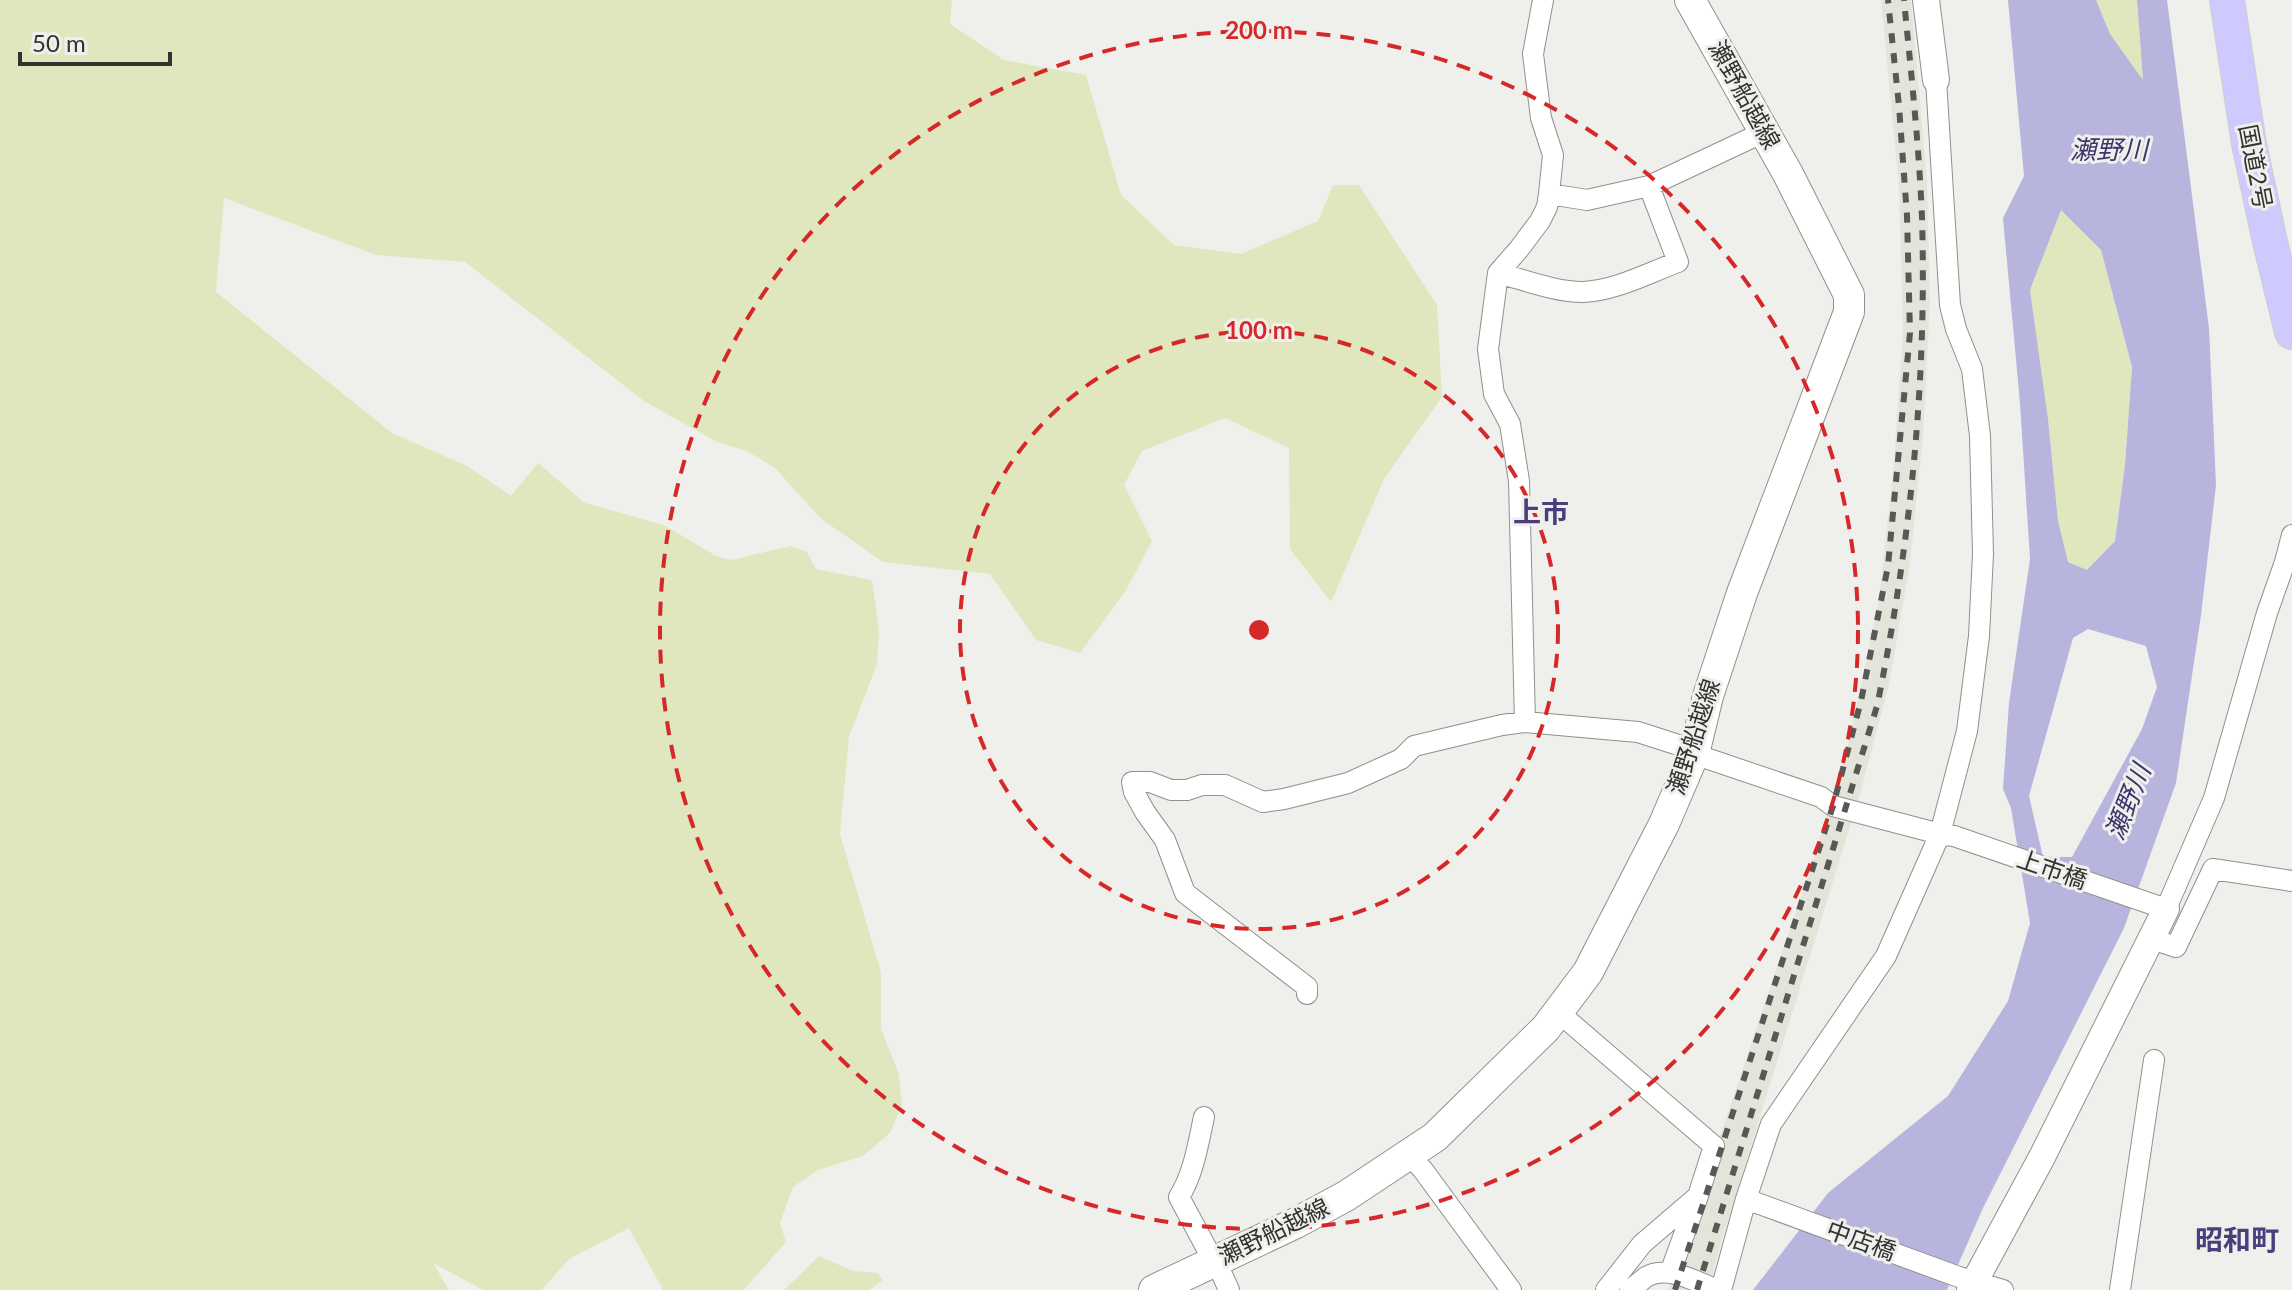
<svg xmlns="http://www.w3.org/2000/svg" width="2292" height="1290" font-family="Lato,'Noto Sans JP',sans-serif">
<rect width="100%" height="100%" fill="#eff0ec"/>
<path fill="#e3e5da" d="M 1881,0 L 1911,0 L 1927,181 L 1930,303 L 1923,436 L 1910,563 L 1889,685 L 1858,801 L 1719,1249 L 1709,1290 L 1668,1290 L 1812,864 L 1849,741 L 1879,601 L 1893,473 L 1903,333 L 1899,187 Z"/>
<path fill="#e0e7bf" d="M 0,0 L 952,0 L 950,24 L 1004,60 L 1086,75 L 1121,195 L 1174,245 L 1241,254 L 1318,221 L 1333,185 L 1359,185 L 1437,305 L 1442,397 L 1384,479 L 1331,602 L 1290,549 L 1289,448 L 1225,418 L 1142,451 L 1124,485 L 1152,541 L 1125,592 L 1080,653 L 1036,640 L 990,574 L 883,562 L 820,518 L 775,468 L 747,451 L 717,442 L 644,401 L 465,262 L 376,255 L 224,198 L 216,292 L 392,433 L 467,466 L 511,496 L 538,463 L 585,503 L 664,525 L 716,556 L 731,560 L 791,546 L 807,552 L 816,569 L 872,580 L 879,631 L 877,664 L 849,737 L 840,834 L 881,972 L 881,1029 L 899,1074 L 902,1105 L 890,1133 L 863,1156 L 818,1170 L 793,1187 L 780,1223 L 786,1242 L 744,1290 L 663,1290 L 629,1228 L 569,1259 L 542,1290 L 483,1290 L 433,1263 L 449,1290 L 0,1290 Z
M 2096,0 L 2137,0 L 2143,82 L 2110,34 Z
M 2061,209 L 2101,250 L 2132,367 L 2125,465 L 2115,541 L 2087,570 L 2068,562 L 2058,521 L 2048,419 L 2030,290 Z
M 819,1256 L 853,1271 L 877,1273 L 883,1280 L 869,1290 L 784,1290 Z"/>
<path fill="#b7b4de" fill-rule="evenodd" d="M 2008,0 L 2096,0 L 2110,34 L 2143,80 L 2137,0 L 2167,0 L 2209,328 L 2216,485 L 2201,615 L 2176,783 L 2124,928 L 1983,1208 L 1947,1290 L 1753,1290 L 1828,1193 L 1948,1096 L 2008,1001 L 2030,923 L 2011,808 L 2003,789 L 2009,703 L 2030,559 L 2020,403 L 2003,218 L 2024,176 ZM 2061,210 L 2101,250 L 2132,367 L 2125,465 L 2115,541 L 2087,570 L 2068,562 L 2058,521 L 2048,419 L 2030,290 ZM 2088,629 L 2146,646 L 2157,687 L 2142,729 L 2072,857 L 2043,857 L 2029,796 L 2073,638 Z"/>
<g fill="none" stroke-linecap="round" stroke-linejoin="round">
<defs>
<path id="minor" d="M 1549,194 L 1587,200 L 1649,186 L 1764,132
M 1498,273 C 1525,280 1555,292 1583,292 C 1615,291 1648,273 1678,262 L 1649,186
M 1525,722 L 1519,481 L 1510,424 L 1494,394 L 1488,349 L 1498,273 L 1519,249 L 1540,221 L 1547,207 L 1549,194 L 1553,155 L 1541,118 L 1533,54 L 1543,0
M 1694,754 L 1821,797 L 1833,806 L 1940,834 L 1954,836 L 2166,909 L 2214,798 L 2267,613 L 2285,562 L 2292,535
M 2152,939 L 2176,947 L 2213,869 L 2292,881
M 1307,994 L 1307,987 L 1185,893 L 1165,840 L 1145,812 L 1134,792 L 1132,782 L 1150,782 L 1171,790 L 1187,790 L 1202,785 L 1225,785 L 1263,802 L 1284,799 L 1348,783 L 1401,759 L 1414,746 L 1502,725 L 1525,722 L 1638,732 L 1694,750
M 1558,1012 L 1714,1146 L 1698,1196 L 1642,1244 L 1606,1290
M 1204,1117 C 1198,1144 1194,1173 1179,1197 L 1214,1262
M 1409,1155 L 1423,1170 L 1511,1290
M 1746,1199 L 1959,1277 L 2003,1290
M 1216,1261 L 1229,1290
M 1670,1273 L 1698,1196
M 1630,1290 C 1635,1286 1641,1281 1646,1277 C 1667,1264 1697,1282 1717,1290
M 1721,1290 L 1746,1199 L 1771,1124 L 1886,956 L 1940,834 L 1967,731 L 1979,636 L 1983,554 L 1980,436 L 1972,369 L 1956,329 L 1950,305 L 1936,80
M 2120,1290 L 2154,1060"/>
<path id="tertiary" d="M 1926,0 L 1936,80
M 1970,1290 L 2042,1157 L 2166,909"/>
<path id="secondary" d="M 1154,1290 L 1296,1223 L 1346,1196 L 1435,1137 L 1546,1028 L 1588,972 L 1664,824 L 1694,754 L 1708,696 L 1742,593 L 1849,312 L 1849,295 L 1788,174 L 1690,0"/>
<path id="trunk" d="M 2227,0 L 2249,144 L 2270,242 L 2292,332"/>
</defs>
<use href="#minor" stroke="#8f908d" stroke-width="22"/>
<use href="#tertiary" stroke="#8f908d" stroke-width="28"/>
<use href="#secondary" stroke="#8f908d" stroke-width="32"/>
<use href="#trunk" stroke="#cecece" stroke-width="36"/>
<use href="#minor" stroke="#fff" stroke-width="20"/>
<use href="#tertiary" stroke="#fff" stroke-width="26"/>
<use href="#secondary" stroke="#fff" stroke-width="30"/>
<use href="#trunk" stroke="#cfcafe" stroke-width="34"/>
<path stroke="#585857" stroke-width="6" stroke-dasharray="10 10" stroke-linecap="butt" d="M 1675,1290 L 1833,806 L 1861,701 L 1888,566 L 1910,333 L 1907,216 L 1899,106 L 1888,0
M 1697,1290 L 1877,706 C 1910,547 1927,381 1922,218 C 1919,145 1911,72 1904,0"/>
</g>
<g fill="none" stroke="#d62828" stroke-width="4" stroke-dasharray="14 10">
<circle cx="1259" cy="630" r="299"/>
<circle cx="1259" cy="630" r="599"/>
</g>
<g text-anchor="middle" stroke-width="6" stroke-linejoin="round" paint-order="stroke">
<g font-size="24" fill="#323231" stroke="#eff0ec">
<text transform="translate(1744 95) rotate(61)" y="8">瀬野船越線</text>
<text transform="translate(2255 167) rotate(79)" y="8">国道2号</text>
<text transform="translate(1694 737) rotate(-72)" y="8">瀬野船越線</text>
<text transform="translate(2052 870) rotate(19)" y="8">上市橋</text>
<text transform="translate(1274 1232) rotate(-26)" y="8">瀬野船越線</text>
<text transform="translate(1861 1241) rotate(20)" y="8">中店橋</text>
</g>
<g font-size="26" font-style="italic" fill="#3e356b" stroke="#eff0ec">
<text x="2109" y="159">瀬野川</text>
<text transform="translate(2128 802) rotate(-68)" y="9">瀬野川</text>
</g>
<g font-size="28" font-weight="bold" fill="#493f7c" stroke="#eff0ec">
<text x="1541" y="522">上市</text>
<text x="2237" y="1250">昭和町</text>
</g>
</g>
<circle cx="1259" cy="630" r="12" fill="#d62828" stroke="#eff0ec" stroke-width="4"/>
<g font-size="24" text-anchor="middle" font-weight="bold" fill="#d62828" stroke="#eff0ec" stroke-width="6" stroke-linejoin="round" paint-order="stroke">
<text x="1259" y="39">200 m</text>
<text x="1259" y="339">100 m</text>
</g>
<path d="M20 52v12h150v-12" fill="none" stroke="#323231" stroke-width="4"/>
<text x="32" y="52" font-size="24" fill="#323231" stroke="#eff0ec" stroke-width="6" paint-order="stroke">50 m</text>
</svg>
